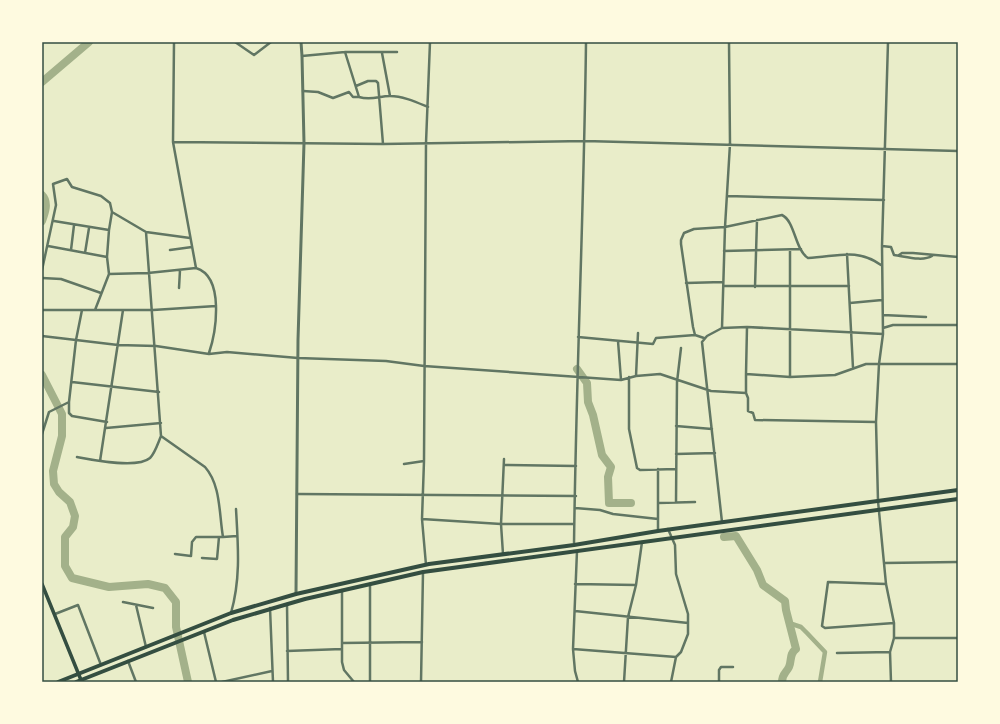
<svg xmlns="http://www.w3.org/2000/svg" width="1000" height="724" font-family="'Source Serif 4',serif">
<rect width="100%" height="100%" fill="#e9edc9"/>
<g fill="none" stroke-linecap="round" stroke-linejoin="round">
<path stroke="#a3b18a" stroke-width="4.5" d="M 789,623 L 801,627 L 807,633 L 825,652 L 820,682"/>
<path stroke="#a3b18a" stroke-width="8" d="M 42,82 L 89,42
M 42,195 C 49,202 45,213 42,221
M 577,369 L 587,383 L 588,402 L 593,415 L 602,455 L 611,467 L 608,477 L 609,503 L 631,503
M 42,375 L 62,414 L 62,436 L 53,471 L 54,484 L 59,492 L 70,502 L 75,516 L 73,527 L 65,537 L 65,566 L 72,578 L 109,587 L 148,584 L 165,588 L 176,602 L 176,627 L 188,682
M 724,537 L 736,536 L 757,570 L 763,585 L 785,601 L 786,610 L 796,649 C 789,654 792,660 789,667 C 786,673 782,674 782,682"/>
<path stroke="#617663" stroke-width="2.5" d="M 174,42 L 173,142 L 196,268
M 235,42 L 254,55 L 271,42
M 888,42 L 882,246 L 883,334 L 879,364 L 876,422 L 878,501 L 886,584 L 894,623 L 894,638 L 890,652 L 891,682
M 345,52 L 359,97 C 371,101 379,96 390,96 C 403,96 416,102 428,107
M 382,53 L 390,96
M 302,56 L 345,52 L 397,52
M 356,86 L 368,81 L 376,81 L 378,83 L 383,144
M 303,91 L 318,92 L 333,98 L 349,92 L 353,97 L 359,97
M 173,142 L 383,144 L 585,141 L 958,151
M 727,196 L 884,200
M 112,212 L 146,232 L 190,238
M 54,221 L 109,230
M 146,232 L 161,436
M 48,246 L 107,257
M 882,246 L 891,247 L 894,255 C 904,256 922,262 932,256
M 71,250 L 74,225
M 170,250 L 192,247
M 790,250 L 790,377
M 724,251 L 801,249
M 85,253 L 89,228
M 847,254 L 853,368
M 899,255 L 902,253 L 913,253 L 958,257
M 42,270 L 56,205 L 53,184 L 67,179 L 72,187 L 101,196 L 110,203 L 112,212 L 109,230 L 107,257 L 109,274 L 95,310
M 109,274 L 148,273 L 196,268 C 225,277 216,332 209,353
M 42,278 L 61,279 L 101,293
M 686,283 L 723,282
M 724,286 L 849,286
M 755,287 L 757,220
M 179,288 L 180,270
M 850,303 L 882,300
M 42,310 L 153,310 L 216,306
M 82,310 L 76,340 L 118,345 L 156,346 L 209,354 L 227,352 L 298,358 L 386,361 L 424,366 L 621,380 L 636,376 L 660,374 L 711,391 L 746,393 L 746,374 L 790,377 L 835,375 L 866,364 L 958,364
M 883,315 L 926,317
M 722,328 L 747,327 L 883,334
M 883,328 L 893,325 L 958,325
M 42,336 L 76,340 L 69,402 L 69,413 L 72,416 L 107,422
M 578,337 L 653,344 L 656,338 L 695,335
M 704,338 L 695,335 L 693,327 L 681,244 L 681,240 L 684,233 L 694,229 L 725,227 L 782,215 C 795,221 795,250 808,258 C 836,257 856,247 881,265
M 618,341 L 621,380
M 746,374 L 747,327
M 636,376 L 638,333
M 629,377 L 629,429 L 637,468 L 640,470 L 676,469
M 72,382 L 159,392
M 746,393 L 748,398 L 748,411 L 753,413 L 755,420 L 876,422
M 676,426 L 712,429
M 106,428 L 161,423
M 42,434 L 49,412 L 69,402
M 676,454 L 715,453
M 77,457 C 93,460 137,469 150,458 C 155,453 158,443 161,436 L 205,467 C 221,485 219,514 223,537 L 237,536
M 100,461 L 123,310
M 404,464 L 424,461
M 504,465 L 576,466
M 658,469 L 658,503
M 297,494 L 576,496
M 676,502 L 677,382 L 681,348
M 575,508 L 600,510 L 613,514 L 658,519
M 422,519 L 501,524 L 574,524
M 722,522 L 702,342 L 707,336 L 722,328 L 725,227 L 730,144 L 729,42
M 668,529 L 675,545 L 676,574 L 688,614 L 688,634 L 681,652 L 676,657 L 671,682
M 658,531 L 658,503 L 695,502
M 574,545 C 576,377 584,210 586,42
M 577,551 L 573,649 L 575,671 L 578,682
M 175,554 L 191,556 L 192,542 L 196,537 L 223,537
M 503,554 L 501,524 L 504,459
M 202,558 L 217,559 L 219,537
M 884,563 L 958,562
M 426,565 L 422,519 L 424,461 L 426,143 L 430,42
M 575,584 L 636,585
M 886,584 L 828,582 L 822,626 L 825,628 L 894,623
M 342,590 L 342,662 L 344,670 L 354,682
M 123,602 L 153,608
M 287,604 L 288,682
M 136,605 L 146,647
M 270,608 L 273,682
M 575,611 L 688,623
M 231,613 C 241,578 238,545 236,509
M 55,614 L 78,605 L 101,665
M 204,632 L 216,682
M 894,638 L 958,638
M 342,643 L 422,642
M 573,649 L 676,657
M 287,651 L 342,649
M 837,653 L 890,652
M 128,661 L 136,682
M 222,682 L 272,671
M 370,682 L 370,584
M 421,682 L 423,572
M 624,682 L 628,617 L 636,585 L 642,542
M 719,682 L 719,670 L 721,667 L 733,667"/>
<path stroke="#617663" stroke-width="3" d="M 296,594 L 298,340 L 304,143 L 302,56 L 301,42"/>
<path stroke="#344e41" stroke-width="3.5" d="M 42,584 L 81,680"/>
<path stroke="#344e41" stroke-width="4" d="M 58,682 L 231,613 L 296,594 L 429,564 L 574,545 L 658,531 L 958,490
M 76,682 L 233,620 L 305,599 L 423,572 L 958,499"/>
</g>
<rect width="1000" height="724" fill="none" stroke="#fefae0" stroke-width="86"/>
<rect x="43" y="43" width="914" height="638" fill="none" stroke="#344e41" stroke-width="1.5"/>
</svg>
